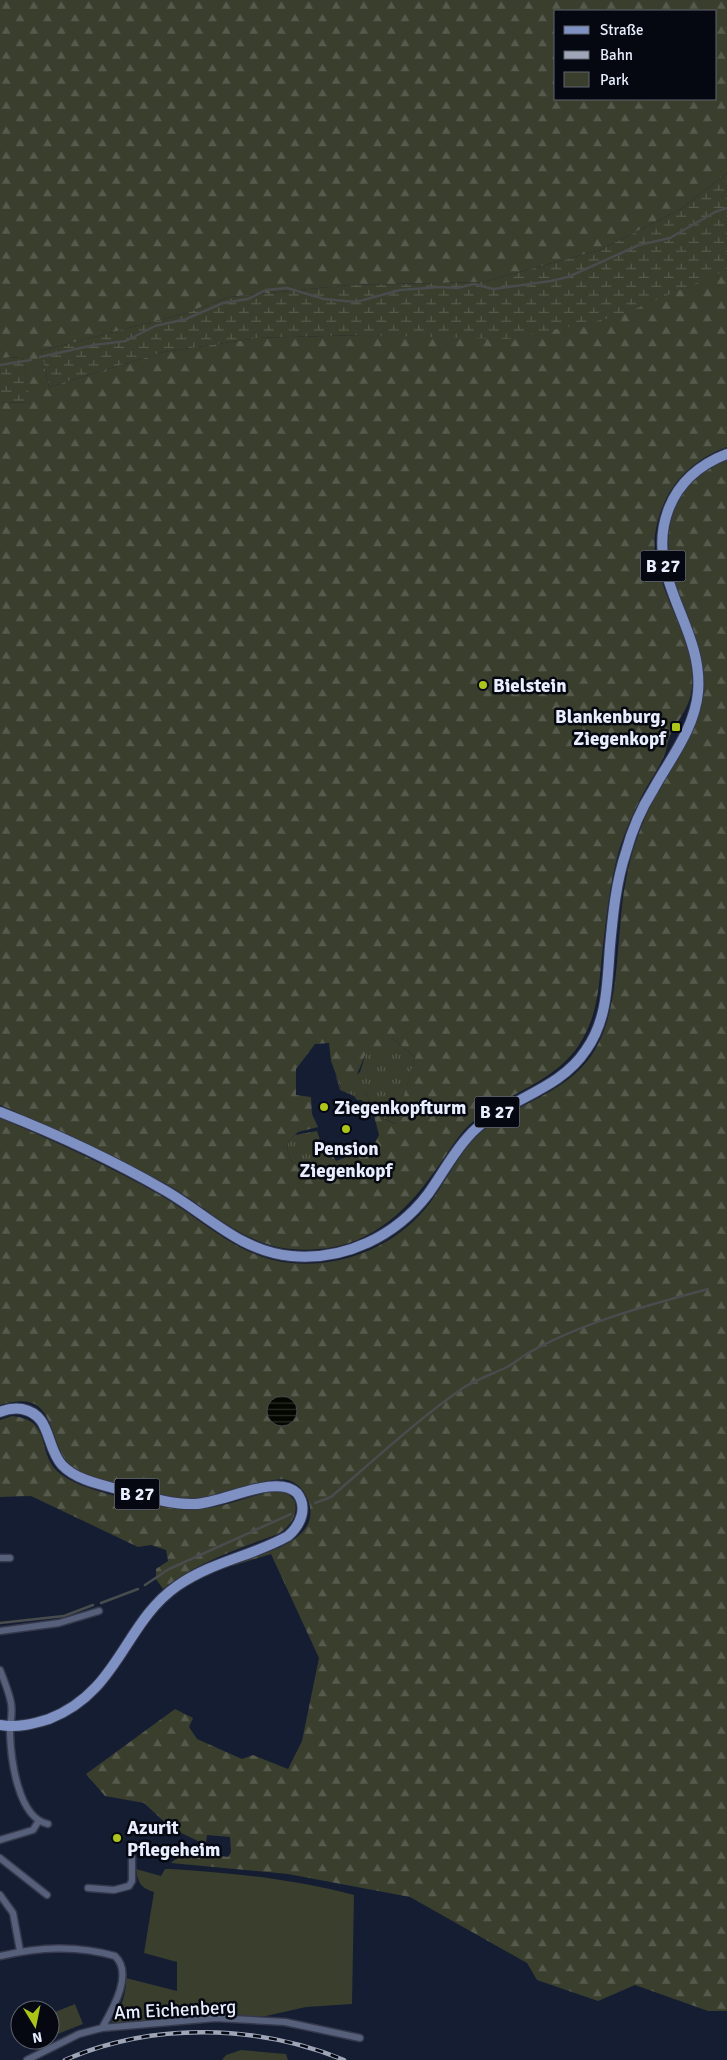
<svg xmlns="http://www.w3.org/2000/svg" width="727" height="2060" font-family="Signika,sans-serif">
<defs>
<pattern id="grass-tufts" width="24" height="20" patternUnits="userSpaceOnUse" patternTransform="scale(1.25)"><rect width="24" height="20" fill="#393e2d"/><path d="M3 7l-1-3M5 7V3M7 7l1-3M15 17l-1-3M17 17v-4M19 17l1-3" fill="none" stroke="#565a4c"/></pattern>
<pattern id="forest-firs" width="22" height="20" patternUnits="userSpaceOnUse" patternTransform="scale(1.25)"><rect width="22" height="20" fill="#393e2d"/><path d="M5 1l3.5 6h-7zM16 11l3.5 6h-7z" fill="#565a4c"/></pattern>
<pattern id="wetland-marsh" width="20" height="14" patternUnits="userSpaceOnUse" patternTransform="scale(1.25)"><rect width="20" height="14" fill="#393e2d"/><path d="M1 5h8M5 5V1M11 12h8M15 12V8" fill="none" stroke="#565a4c"/></pattern>
<pattern id="water-rules" width="6" height="5" patternUnits="userSpaceOnUse" patternTransform="scale(1.25)"><rect width="6" height="5" fill="#040700"/><path d="M0 2.5h6" fill="none" stroke="#292b26"/></pattern>
</defs>
<rect width="100%" height="100%" fill="#151d33"/>
<path fill="url(#grass-tufts)" d="M 392,1038 L 415,1057 L 397,1124 L 384,1119 L 364,1092 L 356,1092 L 354,1096 L 340,1090 L 335,1074 L 341,1088 L 360,1072 L 366,1053 Z
M 317,1131 L 320,1140 L 331,1153 L 303,1168 C 289,1162 287,1157 288,1142 L 295,1135 Z"/>
<path fill="url(#forest-firs)" fill-rule="evenodd" d="M 0,0 L 727,0 L 727,173 L 681,209 L 600,250 L 483,282 L 350,285 L 229,297 L 186,313 L 41,351 L 49,387 L 164,352 L 257,338 L 361,335 L 727,270 L 727,447 C 691,460 666,486 657,524 C 642,583 703,637 691,694 C 688,710 676,722 670,736 C 667,743 667,750 664,756 C 657,773 645,787 638,804 C 630,819 623,838 618,854 C 609,887 606,921 602,955 C 599,985 598,1013 582,1040 C 558,1082 510,1091 475,1120 C 459,1132 449,1152 437,1168 C 401,1220 359,1255 291,1249 C 240,1244 208,1207 166,1184 C 142,1171 117,1161 92,1149 C 62,1134 31,1118 0,1105 L 0,402 L 29,403 L 23,357 L 0,358 ZM 556,11 L 716,11 L 716,99 L 556,99 ZM 392,1038 L 415,1057 L 396,1124 L 384,1119 L 364,1092 L 356,1092 L 354,1096 L 357,1100 L 362,1100 L 369,1117 L 374,1116 L 379,1135 L 369,1154 L 360,1152 L 336,1161 L 331,1153 L 303,1168 C 289,1162 287,1157 288,1142 L 298,1132 L 318,1127 L 312,1114 L 311,1097 L 296,1095 L 296,1069 L 315,1044 L 329,1043 L 331,1061 L 341,1088 L 344,1090 L 353,1084 L 366,1053 L 381,1058 Z
M 727,459 L 727,2011 L 708,2011 L 635,1985 L 598,2001 L 537,1980 L 527,1963 L 410,1897 L 288,1874 L 171,1863 C 185,1850 211,1855 228,1857 L 231,1852 L 230,1837 L 207,1835 L 206,1843 L 202,1843 L 171,1828 L 144,1803 L 105,1796 L 86,1774 L 175,1709 L 193,1718 L 189,1727 L 197,1739 L 242,1759 L 253,1755 L 288,1769 L 302,1741 L 319,1658 L 271,1554 L 232,1566 L 231,1564 C 258,1555 324,1542 308,1500 C 305,1491 298,1483 288,1480 C 272,1475 223,1496 203,1499 C 175,1503 120,1485 93,1477 C 86,1474 78,1472 72,1467 C 45,1443 60,1386 0,1405 L 0,1118 C 54,1141 109,1166 160,1195 C 204,1220 238,1258 291,1263 C 341,1268 393,1247 425,1209 C 441,1190 452,1166 467,1147 C 498,1107 556,1101 588,1060 C 624,1014 614,932 627,875 C 631,853 639,831 648,811 C 666,774 691,741 701,700 C 715,643 652,579 672,515 C 680,488 701,470 727,459 Z
M 12,1416 C 55,1420 34,1455 62,1475 C 87,1493 141,1501 172,1508 C 199,1513 225,1505 251,1497 C 259,1495 268,1491 277,1491 C 285,1491 291,1495 295,1502 C 298,1516 290,1527 278,1534 C 238,1549 197,1562 163,1589 L 156,1579 L 156,1569 L 168,1561 L 166,1550 L 151,1545 L 138,1547 L 31,1496 L 0,1497 L 0,1420 Z"/>
<path fill="url(#wetland-marsh)" d="M 727,173 L 727,270 L 616,317 L 508,339 L 361,335 L 257,338 L 164,352 L 49,387 L 41,351 L 186,313 L 229,297 L 350,285 L 483,282 L 600,250 L 681,209 Z
M 23,357 L 30,403 L 0,402 L 0,358 Z"/>
<path fill="#393e2d" d="M 136,1869 L 161,1876 L 165,1869 L 171,1869 C 234,1873 293,1879 354,1895 L 352,2004 L 306,2007 L 266,2016 L 186,2017 L 114,2024 L 111,2021 C 122,2006 126,1996 126,1978 L 177,1991 L 177,1962 L 144,1953 L 154,1892 C 141,1888 138,1883 136,1869 Z
M 75,2004 L 83,2024 L 50,2037 L 50,2014 Z
M 241,2050 L 286,2054 L 288,2060 L 222,2060 L 226,2055 Z"/>
<path fill="url(#water-rules)" stroke="#484c4c" d="M267 1411a15 15 0 1 1 30 0a15 15 0 1 1-30 0Z"/>
<g fill="none" stroke-linecap="round" stroke-linejoin="round">
<path stroke="#484c4c" stroke-width="2.5" d="M 40,357 L 94,345 L 126,341 L 155,326 L 186,319 L 223,303 L 248,299 L 266,290 L 287,288 L 324,299 L 356,302 L 400,290 L 440,287 L 457,288 L 474,284 L 493,289 L 551,281 L 568,277 L 639,245 L 670,238 L 715,212 L 727,208
M 0,365 L 31,360
M 315,1503 L 331,1497 C 374,1460 417,1420 463,1388 C 477,1379 493,1374 507,1367 C 515,1363 522,1356 530,1352 C 584,1322 648,1305 708,1289
M 145,1585 L 169,1569 L 291,1514
M 101,1603 L 138,1589
M 0,1623 L 64,1616 L 93,1605"/>
<defs>
<path id="street" d="M 0,1558 L 10,1558
M 0,1631 L 59,1623 L 99,1611
M 0,1670 C 4,1680 9,1692 11,1703 C 13,1713 10,1723 10,1734 C 11,1760 18,1818 48,1824
M 0,1840 L 33,1830 L 38,1822
M 0,1858 L 47,1895
M 88,1888 L 114,1890 L 129,1886 L 132,1881 L 132,1858
M 0,1895 L 13,1913 L 20,1951
M 0,1956 C 40,1947 76,1945 115,1956 C 134,1974 112,2010 102,2028
M 27,2060 L 79,2034 L 102,2028 L 216,2018 L 285,2022 L 360,2038"/>
<path id="primary" d="M 0,1112 C 56,1134 114,1161 166,1191 C 209,1216 240,1251 291,1256 C 345,1261 396,1236 428,1194 C 441,1176 452,1155 467,1138 C 500,1099 557,1094 586,1050 C 608,1019 607,983 610,946 C 613,914 616,882 626,852 C 632,830 641,809 653,790 C 670,759 695,728 698,692 C 704,625 642,577 669,508 C 680,481 701,464 727,454
M 0,1412 C 7,1409 15,1408 22,1409 C 52,1415 45,1446 62,1465 C 75,1479 98,1484 117,1489 C 142,1495 169,1505 195,1504 C 224,1503 276,1473 297,1493 C 308,1507 301,1525 288,1536 C 253,1556 213,1561 177,1586 C 124,1623 119,1692 49,1719 C 33,1724 17,1728 0,1725"/>
</defs>
<use href="#street" stroke="#35394c" stroke-width="9"/>
<use href="#primary" stroke="#35394c" stroke-width="12"/>
<use href="#street" stroke="#56607b" stroke-width="6"/>
<use href="#primary" stroke="#7f91c3" stroke-width="10"/>
<defs>
<path id="rail" d="M 65,2060 C 152,2022 257,2024 344,2060"/>
</defs>
<use href="#rail" stroke="#9ea5b7" stroke-width="4.5"/>
<use href="#rail" stroke="#050811" stroke-width="2.5" stroke-dasharray="8" stroke-linecap="butt"/>
</g>
<g fill="#acc612" stroke="#050811" stroke-width="2">
<circle cx="483" cy="685" r="5"/>
<rect x="671" y="722" width="10" height="10" rx="2.5"/>
<circle cx="324" cy="1107" r="5"/>
<circle cx="346" cy="1129" r="5"/>
<circle cx="117" cy="1838" r="5"/>
</g>
<g text-anchor="middle" stroke-width="5" stroke-linejoin="round" paint-order="stroke">
<g fill="#050811" stroke="#a4a9b7" stroke-width="1">
<rect x="640.5" y="550.5" width="45" height="31" rx="4"/>
<rect x="474.5" y="1096.5" width="45" height="31" rx="4"/>
<rect x="114.5" y="1478.5" width="45" height="31" rx="4"/>
</g>
<g font-size="18" font-weight="bold" fill="#e8eefe">
<text x="663" y="572">B 27</text>
<text x="497" y="1118">B 27</text>
<text x="137" y="1500">B 27</text>
</g>
<g font-size="19" font-weight="bold" fill="#e8eefe" stroke="#050811" text-anchor="start">
<text x="493" y="692">Bielstein</text>
<text x="666" y="723" text-anchor="end">Blankenburg,<tspan x="666" dy="22">Ziegenkopf</tspan></text>
<text x="334" y="1114">Ziegenkopfturm</text>
<text x="346" y="1155" text-anchor="middle">Pension<tspan x="346" dy="22">Ziegenkopf</tspan></text>
<text x="127" y="1834">Azurit<tspan x="127" dy="22">Pflegeheim</tspan></text>
</g>
<g font-size="19" fill="#e8eefe" stroke="#050811">
<text transform="translate(175 2009) rotate(-3)" y="7">Am Eichenberg</text>
</g>
</g>
<rect x="554" y="10" width="162" height="90" fill="#050811" stroke="#606470"/>
<rect x="564" y="26" width="25" height="8" fill="#7f91c3" stroke="#606470"/>
<text x="600" y="35" font-size="15" fill="#e8eefe">Straße</text>
<rect x="564" y="51" width="25" height="8" fill="#9ea5b7" stroke="#606470"/>
<text x="600" y="60" font-size="15" fill="#e8eefe">Bahn</text>
<rect x="564" y="72" width="25" height="15" fill="#393e2d" stroke="#606470"/>
<text x="600" y="85" font-size="15" fill="#e8eefe">Park</text>
<g transform="translate(35 2025) rotate(170)"><circle r="24" fill="#050811" stroke="#606470"/>
<path d="M0-4L9 19L0 12L-9 19Z" fill="#acc612"/>
<text y="-8" font-size="14" font-weight="bold" text-anchor="middle" fill="#e8eefe">N</text>
</g>
</svg>
